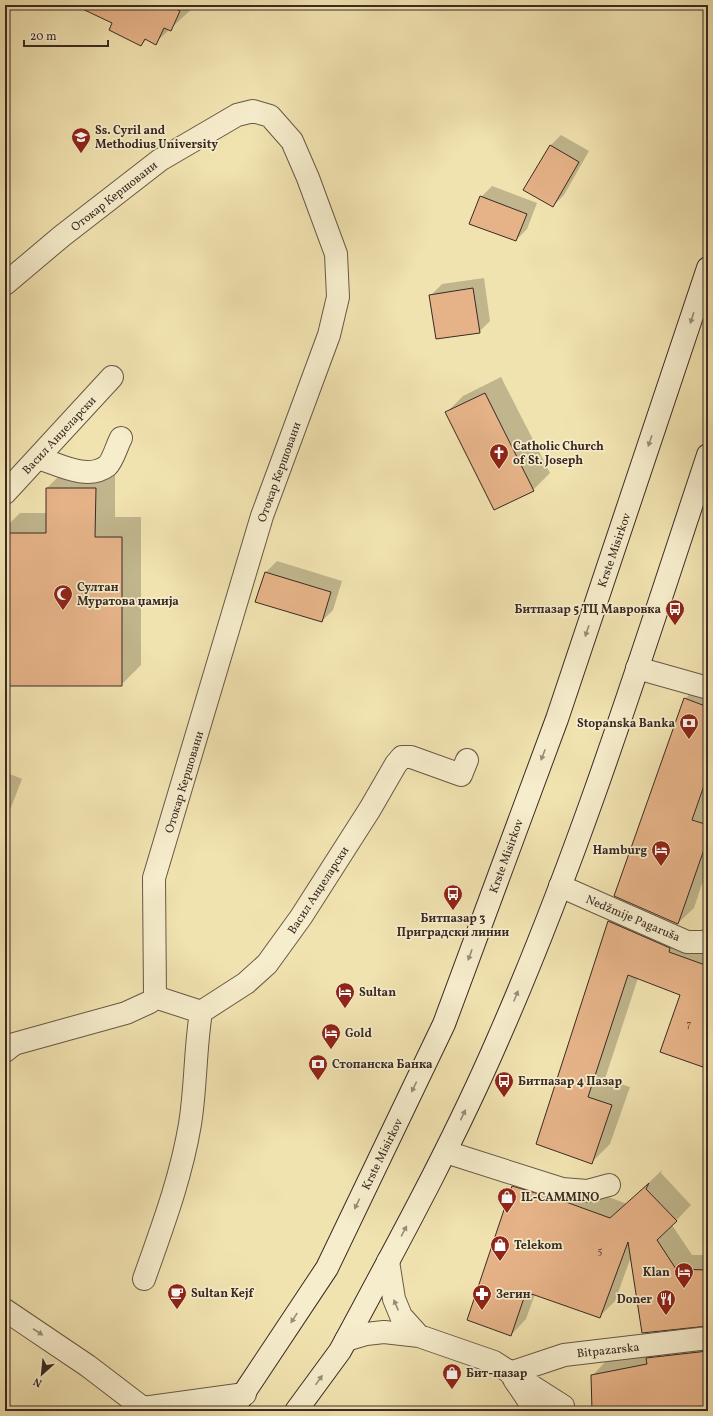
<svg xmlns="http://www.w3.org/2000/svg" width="713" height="1416" font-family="Vollkorn,serif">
<rect width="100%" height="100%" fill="#f1e3b0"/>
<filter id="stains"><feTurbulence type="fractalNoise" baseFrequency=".005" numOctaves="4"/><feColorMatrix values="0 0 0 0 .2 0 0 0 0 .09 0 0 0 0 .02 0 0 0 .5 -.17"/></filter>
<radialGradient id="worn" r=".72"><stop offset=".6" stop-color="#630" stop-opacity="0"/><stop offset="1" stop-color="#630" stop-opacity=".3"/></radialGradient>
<path fill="#0003" d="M 95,5 L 196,5 L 155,43 L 147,39 L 141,45 L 114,23 Z
M 561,135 L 589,151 L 564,195 L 553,206 L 550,146 Z
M 492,186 L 537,203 L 527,229 L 516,240 L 481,197 Z
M 484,278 L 490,321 L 479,332 L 431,295 L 442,284 Z
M 501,377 L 550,473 L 533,490 L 447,412 L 463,396 Z
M 67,468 L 115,469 L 115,517 L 141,517 L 141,665 L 121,685 L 5,685 L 5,528 L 20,513 L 47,513 L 47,488 Z
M 277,561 L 342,581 L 333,610 L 322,621 L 266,572 Z
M 708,663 L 708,675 L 705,673 Z
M 700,683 L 708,686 L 708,866 L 694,908 L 678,923 L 685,699 Z
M 5,772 L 22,779 L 10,810 L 5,815 Z
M 626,903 L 688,930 L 686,933 L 708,942 L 708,1061 L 703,1066 L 682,994 L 638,978 L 605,1079 L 630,1087 L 610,1144 L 592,1162 L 537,1143 L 608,921 Z
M 662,1170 L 661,1173 L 691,1205 L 672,1225 L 692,1255 L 708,1255 L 708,1325 L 631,1257 L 615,1301 L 600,1316 L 535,1294 L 526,1319 L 511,1335 L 513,1187 L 529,1172 L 582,1187 L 627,1204 Z
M 708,1338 L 708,1411 L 593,1411 L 592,1376 L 607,1360 Z"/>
<path fill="#e6b388" stroke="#3a2a24" d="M 74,5 L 175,5 L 173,8 L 180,11 L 171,31 L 164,28 L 156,45 L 145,39 L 141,46 L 109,30 L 112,23 Z
M 550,145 L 579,162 L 553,207 L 523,190 Z
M 480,196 L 527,214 L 516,241 L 469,224 Z
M 473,288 L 480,333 L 436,339 L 429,295 Z
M 485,393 L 534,491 L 494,510 L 445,412 Z
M 46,488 L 96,488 L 95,537 L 122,537 L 122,686 L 5,686 L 5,533 L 46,533 Z
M 265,572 L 331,592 L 322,622 L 255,602 Z
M 684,698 L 708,707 L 708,774 L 692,820 L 708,825 L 708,838 L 678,924 L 614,896 Z
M 608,921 L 670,948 L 669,952 L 708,966 L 708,1053 L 703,1067 L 660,1052 L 680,995 L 628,975 L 588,1097 L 612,1105 L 592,1164 L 536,1144 Z
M 649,1183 L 646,1189 L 677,1221 L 657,1240 L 676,1269 L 708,1270 L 708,1326 L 642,1333 L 628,1242 L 600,1318 L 526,1292 L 511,1336 L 467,1320 L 512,1186 L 566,1202 L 610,1218 Z
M 708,1351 L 708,1411 L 592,1411 L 591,1375 L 647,1364 L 646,1358 Z"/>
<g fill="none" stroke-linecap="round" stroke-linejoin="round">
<defs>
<path id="street" d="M 5,284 L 62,236 L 160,160 L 237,115 L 253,111 L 270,116 L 292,141 L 308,178 L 336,254 L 338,297 L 329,335 L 262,516 L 154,878 L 155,997
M 38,458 C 58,464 87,481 107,466 C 113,461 117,445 121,438
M 5,493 L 112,377
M 637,668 L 708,688
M 560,886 L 687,942 L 705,942 L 708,940
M 155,997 L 201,1012 L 246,983 L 267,964 L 301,917 L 370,809 L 396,764 L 402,757 L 411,757 L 461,775 L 467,760
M 5,1051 L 14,1044 L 126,1013 L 150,1002 L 155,997
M 446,1152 L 562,1189 L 587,1191 L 609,1185
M 388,1261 L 394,1299 L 401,1316 L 419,1336
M 144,1279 C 162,1228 181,1178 190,1124 C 196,1087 195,1049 201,1012
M 5,1310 L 88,1366 L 143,1408 L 144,1411
M 346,1340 L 366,1334 L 384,1332 L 419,1336 L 494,1362 L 563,1406 L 563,1411
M 510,1373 L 564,1355 L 708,1338
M 514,1379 L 533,1407 L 532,1411
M 143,1408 L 245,1394"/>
<path id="secondary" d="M 232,1411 L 327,1268 L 444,1024 L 557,719 L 708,268
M 296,1411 L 340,1351 L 346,1340 C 399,1241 453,1143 498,1039 C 581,850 643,651 708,455"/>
</defs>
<use href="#street" stroke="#685847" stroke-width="24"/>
<use href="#secondary" stroke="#3a2a24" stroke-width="24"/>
<use href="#street" stroke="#f6edcc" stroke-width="22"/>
<use href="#secondary" stroke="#f6edcc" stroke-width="22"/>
</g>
<defs><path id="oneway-solid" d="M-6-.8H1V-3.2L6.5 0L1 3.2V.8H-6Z"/></defs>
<g fill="#988c78">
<use href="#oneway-solid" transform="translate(692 318) rotate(108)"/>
<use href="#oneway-solid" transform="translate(650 441) rotate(109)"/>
<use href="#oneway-solid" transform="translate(587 631) rotate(109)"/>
<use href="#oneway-solid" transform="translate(543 755) rotate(111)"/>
<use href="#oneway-solid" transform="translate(470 955) rotate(110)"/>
<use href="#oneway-solid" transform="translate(516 996) rotate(-68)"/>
<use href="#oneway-solid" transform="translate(414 1087) rotate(116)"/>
<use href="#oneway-solid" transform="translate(463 1115) rotate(-65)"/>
<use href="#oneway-solid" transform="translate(357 1204) rotate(116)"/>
<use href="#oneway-solid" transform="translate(404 1231) rotate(-62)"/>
<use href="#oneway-solid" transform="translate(396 1305) rotate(-113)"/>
<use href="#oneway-solid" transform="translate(294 1318) rotate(123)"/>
<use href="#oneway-solid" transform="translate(38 1332) rotate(33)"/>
<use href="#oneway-solid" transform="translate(319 1380) rotate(-54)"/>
</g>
<defs>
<symbol id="university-pin" viewBox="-11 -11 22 30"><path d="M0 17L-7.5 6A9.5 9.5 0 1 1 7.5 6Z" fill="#8f2418" stroke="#f6edcc"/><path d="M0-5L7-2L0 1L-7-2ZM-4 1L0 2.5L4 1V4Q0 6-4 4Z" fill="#fff"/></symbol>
<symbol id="church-pin" viewBox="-11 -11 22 30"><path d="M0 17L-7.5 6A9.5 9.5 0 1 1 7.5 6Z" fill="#8f2418" stroke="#f6edcc"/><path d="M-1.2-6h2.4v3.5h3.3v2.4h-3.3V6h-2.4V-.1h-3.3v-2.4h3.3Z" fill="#fff"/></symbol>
<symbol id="mosque-pin" viewBox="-11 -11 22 30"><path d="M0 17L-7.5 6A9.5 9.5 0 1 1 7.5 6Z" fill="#8f2418" stroke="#f6edcc"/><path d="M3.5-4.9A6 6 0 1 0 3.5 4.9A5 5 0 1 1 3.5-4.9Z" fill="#fff"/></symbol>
<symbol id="bus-pin" viewBox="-11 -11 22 30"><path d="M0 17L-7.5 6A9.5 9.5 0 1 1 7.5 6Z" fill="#8f2418" stroke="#f6edcc"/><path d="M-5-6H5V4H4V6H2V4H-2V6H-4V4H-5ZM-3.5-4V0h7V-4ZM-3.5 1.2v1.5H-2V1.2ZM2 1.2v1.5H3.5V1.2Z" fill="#fff"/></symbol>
<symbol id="bank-pin" viewBox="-11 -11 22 30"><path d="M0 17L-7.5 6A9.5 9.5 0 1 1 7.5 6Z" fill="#8f2418" stroke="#f6edcc"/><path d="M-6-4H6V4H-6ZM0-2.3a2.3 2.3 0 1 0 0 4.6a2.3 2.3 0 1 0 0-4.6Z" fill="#fff"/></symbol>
<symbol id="hotel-pin" viewBox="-11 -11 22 30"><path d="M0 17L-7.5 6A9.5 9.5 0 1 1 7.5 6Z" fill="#8f2418" stroke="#f6edcc"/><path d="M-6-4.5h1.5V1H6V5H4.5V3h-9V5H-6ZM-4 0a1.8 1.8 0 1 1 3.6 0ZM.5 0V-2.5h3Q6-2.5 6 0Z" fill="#fff"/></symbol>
<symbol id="shop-pin" viewBox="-11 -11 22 30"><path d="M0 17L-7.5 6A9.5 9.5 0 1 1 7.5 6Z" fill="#8f2418" stroke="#f6edcc"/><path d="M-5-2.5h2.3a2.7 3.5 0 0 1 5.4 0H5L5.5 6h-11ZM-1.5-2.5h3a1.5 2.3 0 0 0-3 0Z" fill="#fff"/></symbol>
<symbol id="cafe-pin" viewBox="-11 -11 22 30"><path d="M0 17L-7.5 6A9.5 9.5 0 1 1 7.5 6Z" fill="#8f2418" stroke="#f6edcc"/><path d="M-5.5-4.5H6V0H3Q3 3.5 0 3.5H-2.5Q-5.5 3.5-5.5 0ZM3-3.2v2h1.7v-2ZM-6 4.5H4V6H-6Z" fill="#fff"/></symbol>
<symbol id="pharmacy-pin" viewBox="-11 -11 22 30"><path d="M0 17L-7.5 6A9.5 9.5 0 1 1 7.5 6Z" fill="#8f2418" stroke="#f6edcc"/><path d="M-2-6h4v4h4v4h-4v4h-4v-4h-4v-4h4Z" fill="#fff"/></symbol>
<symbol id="restaurant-pin" viewBox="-11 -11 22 30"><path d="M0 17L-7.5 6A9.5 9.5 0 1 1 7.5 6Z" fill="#8f2418" stroke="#f6edcc"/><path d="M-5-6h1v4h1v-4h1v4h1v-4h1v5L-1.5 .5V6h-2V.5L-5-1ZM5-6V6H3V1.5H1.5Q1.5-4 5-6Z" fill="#fff"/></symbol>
</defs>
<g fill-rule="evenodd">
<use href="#university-pin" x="70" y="126" width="22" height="30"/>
<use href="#church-pin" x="488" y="442" width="22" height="30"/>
<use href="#mosque-pin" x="52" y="583" width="22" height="30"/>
<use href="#bus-pin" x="664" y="598" width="22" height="30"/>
<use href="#bank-pin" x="678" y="712" width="22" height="30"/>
<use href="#hotel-pin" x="650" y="839" width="22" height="30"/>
<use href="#bus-pin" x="442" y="883" width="22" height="30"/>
<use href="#hotel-pin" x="334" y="981" width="22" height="30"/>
<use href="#hotel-pin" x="320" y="1022" width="22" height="30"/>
<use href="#bank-pin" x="307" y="1053" width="22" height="30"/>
<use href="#bus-pin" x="493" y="1070" width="22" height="30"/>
<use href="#shop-pin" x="496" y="1186" width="22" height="30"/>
<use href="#shop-pin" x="489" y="1234" width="22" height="30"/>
<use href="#hotel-pin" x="673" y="1261" width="22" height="30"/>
<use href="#cafe-pin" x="166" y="1282" width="22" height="30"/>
<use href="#pharmacy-pin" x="471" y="1283" width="22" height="30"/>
<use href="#restaurant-pin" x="655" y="1288" width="22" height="30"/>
<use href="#shop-pin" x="441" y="1362" width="22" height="30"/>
</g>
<g text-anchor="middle" stroke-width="3.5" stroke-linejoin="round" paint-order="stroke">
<g font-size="10" fill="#654c3d">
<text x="689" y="1027">7</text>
<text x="600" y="1254">5</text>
</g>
<g font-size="12" font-weight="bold" fill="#3a2a24" stroke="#f6edcc" text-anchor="start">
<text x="95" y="134">Ss. Cyril and<tspan x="95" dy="14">Methodius University</tspan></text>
<text x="513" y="450">Catholic Church<tspan x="513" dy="14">of St. Joseph</tspan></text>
<text x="77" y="591">Султан<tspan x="77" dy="14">Муратова џамија</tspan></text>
<text x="661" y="613" text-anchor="end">Битпазар 5 ТЦ Мавровка</text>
<text x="675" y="727" text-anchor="end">Stopanska Banka</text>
<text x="647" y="854" text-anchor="end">Hamburg</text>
<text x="453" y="922" text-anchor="middle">Битпазар 3<tspan x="453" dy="14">Приградски линии</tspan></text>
<text x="359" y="996">Sultan</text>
<text x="345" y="1037">Gold</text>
<text x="332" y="1068">Стопанска Банка</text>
<text x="518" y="1085">Битпазар 4 Пазар</text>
<text x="521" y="1201">IL-CAMMINO</text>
<text x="514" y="1249">Telekom</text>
<text x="670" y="1276" text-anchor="end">Klan</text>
<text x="191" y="1297">Sultan Kejf</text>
<text x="496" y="1298">Зегин</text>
<text x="652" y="1303" text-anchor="end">Doner</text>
<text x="466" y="1377">Бит-пазар</text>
</g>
<g font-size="12" fill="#3a2a24" stroke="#f6edcc">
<text transform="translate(114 196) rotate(-38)" y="4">Отокар Кершовани</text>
<text transform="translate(59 435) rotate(-47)" y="4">Васил Анџеларски</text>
<text transform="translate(279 472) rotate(-70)" y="4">Отокар Кершовани</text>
<text transform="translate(614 550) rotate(-71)" y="4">Krste Misirkov</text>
<text transform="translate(184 782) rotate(-73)" y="4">Отокар Кершовани</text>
<text transform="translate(506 856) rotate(-70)" y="4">Krste Misirkov</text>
<text transform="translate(318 890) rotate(-57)" y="4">Васил Анџеларски</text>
<text transform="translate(633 918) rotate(23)" y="4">Nedžmije Pagaruša</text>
<text transform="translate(382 1154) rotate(-64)" y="4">Krste Misirkov</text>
<text transform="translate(608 1350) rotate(-6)" y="4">Bitpazarska</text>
</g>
</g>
<rect width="713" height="1416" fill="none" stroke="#f1e3b0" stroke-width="20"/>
<rect x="6" y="6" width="701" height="1404" fill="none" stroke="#3a2a24" stroke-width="2"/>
<rect x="10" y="10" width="693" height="1396" fill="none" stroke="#3a2a24"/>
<g transform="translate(42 1374) rotate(207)" stroke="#f6edcc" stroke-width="3" paint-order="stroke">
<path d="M0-3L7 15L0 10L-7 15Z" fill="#3a2a24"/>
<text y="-6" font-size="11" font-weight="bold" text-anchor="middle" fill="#3a2a24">N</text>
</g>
<path d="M24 40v6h84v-6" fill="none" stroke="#3a2a24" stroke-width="2"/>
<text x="30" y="40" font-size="12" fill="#3a2a24" stroke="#f6edcc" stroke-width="3" paint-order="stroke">20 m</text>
<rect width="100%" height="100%" filter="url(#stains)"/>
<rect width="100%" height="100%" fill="url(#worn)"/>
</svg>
